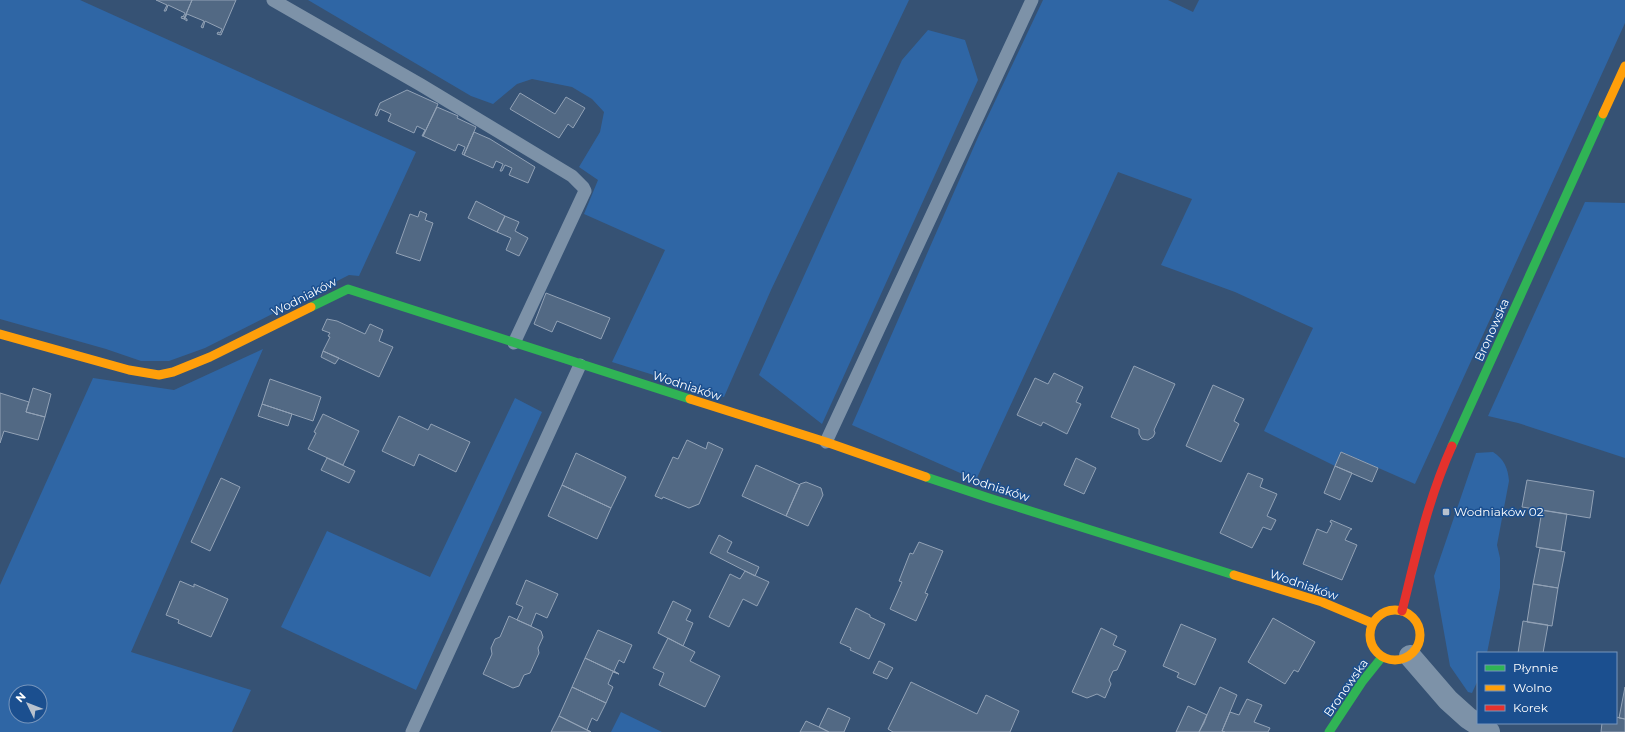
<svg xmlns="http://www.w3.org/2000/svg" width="1625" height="732" font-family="Montserrat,sans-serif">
<rect width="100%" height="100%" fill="#365274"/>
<path fill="#2f66a5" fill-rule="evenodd" d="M 0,0 L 80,0 L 416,152 L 359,276 L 349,275 L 205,348 L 169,361 L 141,361 L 106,349 L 0,319 Z
M 308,0 L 909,0 L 771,290 L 724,397 L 612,362 L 665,250 L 584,214 L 598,180 L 579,167 L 600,132 L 604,112 L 592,99 L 572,87 L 532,79 L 517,84 L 493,104 L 471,96 Z
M 1043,0 L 1168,0 L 1193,12 L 1199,0 L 1625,0 L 1625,23 L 1415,484 L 1342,452 L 1335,466 L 1264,431 L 1313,328 L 1235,292 L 1161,265 L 1192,199 L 1118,172 L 976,480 L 852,425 L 979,135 Z
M 928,30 L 965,40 L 978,80 L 822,424 L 759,375 L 902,60 Z
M 1585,202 L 1625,203 L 1625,458 L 1518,423 L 1488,416 Z
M 263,349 L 131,652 L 251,690 L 232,732 L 0,732 L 0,585 L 93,378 L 174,390 ZM 16,692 L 40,692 L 40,716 L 16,716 Z
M 515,398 L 542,412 L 416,690 L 281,627 L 327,531 L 430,577 Z
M 1493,452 C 1504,459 1508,468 1509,481 L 1497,545 L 1500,558 L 1500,588 L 1487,653 L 1478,653 L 1478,680 L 1472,693 L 1468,692 L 1450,666 L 1434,576 L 1476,453 Z
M 621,712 L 662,732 L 611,732 Z"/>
<path fill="#526984" stroke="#92a2b6" d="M 156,0 L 192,0 L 184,19 L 181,18 L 182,16 L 183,17 L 185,13 L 168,5 L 166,11 L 164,11 L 167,5 Z
M 192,0 L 236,0 L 221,35 L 217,34 L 218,32 L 220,33 L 222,29 L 205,21 L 203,28 L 201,27 L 204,21 L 187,14 L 185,18 L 187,19 L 187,21 L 184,19 Z
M 407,90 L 438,104 L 423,136 L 422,136 L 425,130 L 417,126 L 414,133 L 388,121 L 391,114 L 380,109 L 377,116 L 375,115 L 380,103 Z
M 520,93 L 555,114 L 566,97 L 585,108 L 573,128 L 568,124 L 559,138 L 510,109 Z
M 437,107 L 458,116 L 457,118 L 476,127 L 464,155 L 462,154 L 465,147 L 458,144 L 455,151 L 423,136 Z
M 474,132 L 490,139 L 535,167 L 528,183 L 509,175 L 512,168 L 505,165 L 502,171 L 500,171 L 503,164 L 496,161 L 493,168 L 464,155 Z
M 476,201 L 505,216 L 497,232 L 468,218 Z
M 420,211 L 427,214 L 425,220 L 433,223 L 420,261 L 396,253 L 410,214 L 418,217 Z
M 505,216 L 519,222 L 515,231 L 528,238 L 519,256 L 506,250 L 511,238 L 497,232 Z
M 546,293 L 610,318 L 601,339 L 557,321 L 552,332 L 534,324 Z
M 327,319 L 337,321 L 365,334 L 370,324 L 383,330 L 379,341 L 393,347 L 379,377 L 323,351 L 330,337 L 328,336 L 330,333 L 322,330 Z
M 323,351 L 339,358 L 335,364 L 321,357 Z
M 1134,366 L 1175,384 L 1154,430 L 1155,433 L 1153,437 L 1148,440 L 1142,439 L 1139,434 L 1139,429 L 1111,417 Z
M 1054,373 L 1083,387 L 1076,402 L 1081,404 L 1067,434 L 1043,422 L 1041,426 L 1017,415 L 1035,378 L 1048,384 Z
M 270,379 L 321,397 L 313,421 L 262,404 Z
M 1213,385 L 1244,399 L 1234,421 L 1239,424 L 1221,462 L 1186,446 Z
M 33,388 L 51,394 L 45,417 L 26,412 Z
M 0,393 L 29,402 L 26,412 L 45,417 L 38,440 L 4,431 L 0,443 Z
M 262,404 L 292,414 L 288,426 L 258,416 Z
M 323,414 L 359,431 L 343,465 L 308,449 L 316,433 L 314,432 Z
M 399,416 L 428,430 L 431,424 L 470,442 L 456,472 L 419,454 L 414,466 L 382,451 Z
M 687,440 L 706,449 L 708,442 L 723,449 L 699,504 L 689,508 L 663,497 L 662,499 L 655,496 L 673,457 L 678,459 Z
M 1341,452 L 1378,468 L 1372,482 L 1335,466 Z
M 576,453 L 626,477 L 611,508 L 562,485 Z
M 327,458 L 355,471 L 349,483 L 321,470 Z
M 1076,458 L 1096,468 L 1084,494 L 1064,485 Z
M 756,465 L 800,485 L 786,516 L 742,496 Z
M 1335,466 L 1352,473 L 1340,500 L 1324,493 Z
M 1248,473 L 1263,479 L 1260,487 L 1277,494 L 1267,516 L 1276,520 L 1271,530 L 1263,527 L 1252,548 L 1220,533 Z
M 221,478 L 240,487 L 210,551 L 191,542 Z
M 1527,480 L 1594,491 L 1590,518 L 1522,507 Z
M 806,482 L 821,488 L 823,495 L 808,526 L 786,516 L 800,484 Z
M 562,485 L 611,508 L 597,539 L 548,516 Z
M 1542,510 L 1567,514 L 1561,551 L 1536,547 Z
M 1331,520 L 1352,529 L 1350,530 L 1345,540 L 1357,545 L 1342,580 L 1303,564 L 1317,529 L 1327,533 L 1332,523 L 1330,522 Z
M 719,535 L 732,542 L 727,552 L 759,567 L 755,576 L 710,553 Z
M 919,542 L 943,551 L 925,593 L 928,594 L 916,621 L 890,609 L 902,582 L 899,581 L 910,553 L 913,554 Z
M 1540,548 L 1565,552 L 1558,588 L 1533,584 Z
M 745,571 L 769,582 L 757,606 L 743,599 L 729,627 L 709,617 L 730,574 L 740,579 Z
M 526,580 L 558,594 L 547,618 L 536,613 L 531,626 L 517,620 L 523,607 L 516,604 Z
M 180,581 L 194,587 L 194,584 L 228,599 L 211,637 L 178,623 L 179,620 L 166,615 Z
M 1533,584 L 1558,588 L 1552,626 L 1527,622 Z
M 673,601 L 691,610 L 686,620 L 693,623 L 683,646 L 658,633 Z
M 856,608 L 870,615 L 870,617 L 885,624 L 869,659 L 850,650 L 851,648 L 840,643 Z
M 509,616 L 541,631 L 543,637 L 538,648 L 539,653 L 530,673 L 524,675 L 519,686 L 513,688 L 483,674 L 492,654 L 491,648 L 495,639 L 500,637 Z
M 1273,618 L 1315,642 L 1298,672 L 1294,670 L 1285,684 L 1248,662 Z
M 1523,621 L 1548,625 L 1543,653 L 1518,653 Z
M 1181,624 L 1216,639 L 1195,685 L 1177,677 L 1179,673 L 1163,666 Z
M 1101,628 L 1117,636 L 1113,645 L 1126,651 L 1117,670 L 1113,671 L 1109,680 L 1111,684 L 1105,698 L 1097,694 L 1087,698 L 1072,692 Z
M 598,630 L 632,645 L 624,663 L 619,660 L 614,671 L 619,674 L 585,658 Z
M 668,638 L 695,652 L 690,661 L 720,676 L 705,707 L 659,685 L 664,673 L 653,668 Z
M 585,658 L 619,674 L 613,672 L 608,684 L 613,687 L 606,703 L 572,687 Z
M 879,661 L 893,668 L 887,679 L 873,673 Z
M 911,682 L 977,714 L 986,695 L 1019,711 L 1010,732 L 893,732 L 888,729 Z
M 572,687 L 606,703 L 597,721 L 592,718 L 587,730 L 591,732 L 559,716 Z
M 1220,687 L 1237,695 L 1222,731 L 1225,732 L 1199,732 Z
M 1625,687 L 1625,719 L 1619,718 Z
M 1247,699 L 1262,705 L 1254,722 L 1270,728 L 1268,732 L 1225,732 L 1222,731 L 1230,712 L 1239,715 Z
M 1188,706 L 1207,715 L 1204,723 L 1199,732 L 1176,732 Z
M 828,708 L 850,718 L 844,732 L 829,732 L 819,727 Z
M 559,716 L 591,732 L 551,732 Z
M 1616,717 L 1625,719 L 1625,732 L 1601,732 L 1602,723 L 1616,723 Z
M 806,721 L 819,727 L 829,732 L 800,732 Z"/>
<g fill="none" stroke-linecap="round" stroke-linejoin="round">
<path stroke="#7d92a8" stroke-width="13" d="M 273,0 L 421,85 L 572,176 L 583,187 L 585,191 L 514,343
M 826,442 L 1032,0
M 412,732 L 580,365"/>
<path stroke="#7d92a8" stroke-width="22" d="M 1410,656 L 1448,700 L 1468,718 L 1489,732"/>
<path stroke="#30b455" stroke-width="9" d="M 311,307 L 348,289 L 690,399
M 1452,446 L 1603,114
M 926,477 L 989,498 L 1234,575
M 1329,732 L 1362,682 L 1382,657"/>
<path stroke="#ff9f0a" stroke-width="9" d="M 1603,114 L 1625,66
M 0,334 L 129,370 L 159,375 L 173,372 L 210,357 L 311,307
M 690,399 L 826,442 L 926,477
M 1234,575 L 1322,602 L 1372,623
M1370 635a25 25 0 1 1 50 0a25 25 0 1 1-50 0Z"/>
<path stroke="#e5322d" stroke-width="9" d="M 1402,611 C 1416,555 1428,499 1452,446"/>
</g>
<rect fill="#b9c2ce" stroke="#1b4f8f" stroke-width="1.5" x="1442" y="508" width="8" height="8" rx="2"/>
<g text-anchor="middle" stroke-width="3" stroke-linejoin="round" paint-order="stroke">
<g font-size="12" fill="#fff" stroke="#1b4f8f">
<text transform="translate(304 297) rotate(-27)" y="4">Wodniaków</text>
<text transform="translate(1492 330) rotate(-66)" y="4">Bronowska</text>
<text transform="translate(687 386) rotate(18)" y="4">Wodniaków</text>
<text transform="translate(995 487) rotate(18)" y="4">Wodniaków</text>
<text transform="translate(1304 585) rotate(19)" y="4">Wodniaków</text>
<text transform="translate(1346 688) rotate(-55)" y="4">Bronowska</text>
</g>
<g font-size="12" fill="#fff" stroke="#1b4f8f" text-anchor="start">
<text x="1454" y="516">Wodniaków 02</text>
</g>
</g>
<rect x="1477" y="652" width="140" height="72" fill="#1b4f8f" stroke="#7695bc"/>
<rect x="1485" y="665" width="20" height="6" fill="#30b455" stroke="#7695bc"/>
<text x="1513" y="672" font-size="12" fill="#ffffff">Płynnie</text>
<rect x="1485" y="685" width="20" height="6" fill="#ff9f0a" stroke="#7695bc"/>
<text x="1513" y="692" font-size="12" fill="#ffffff">Wolno</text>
<rect x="1485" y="705" width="20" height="6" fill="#e5322d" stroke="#7695bc"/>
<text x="1513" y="712" font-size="12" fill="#ffffff">Korek</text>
<g transform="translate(28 704) rotate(313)"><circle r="19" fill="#1b4f8f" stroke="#7695bc"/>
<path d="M0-3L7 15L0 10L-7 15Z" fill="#b9c2ce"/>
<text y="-6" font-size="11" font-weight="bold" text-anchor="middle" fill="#ffffff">N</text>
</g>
</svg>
